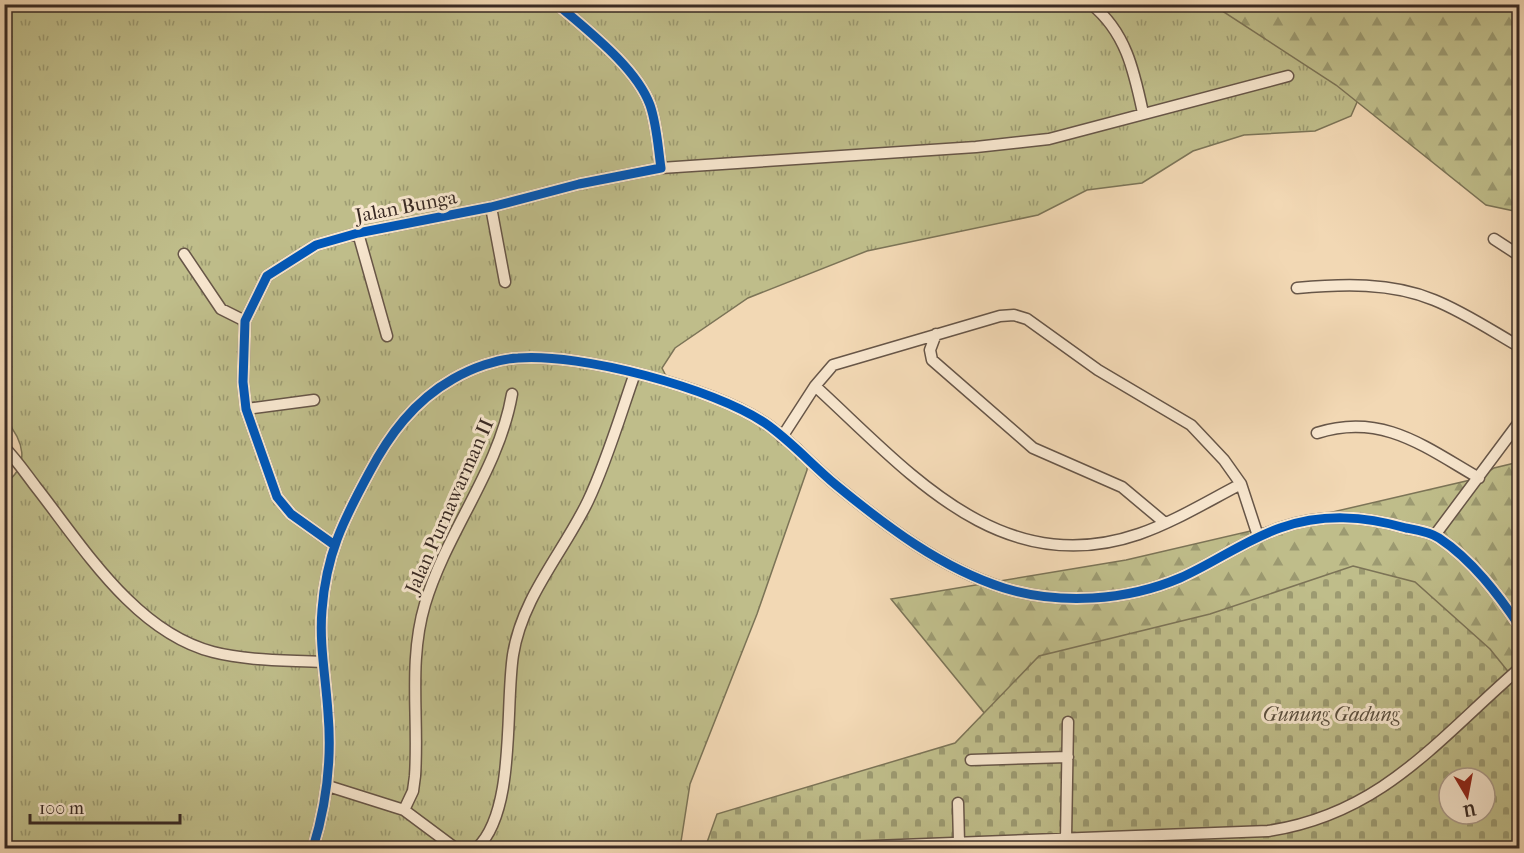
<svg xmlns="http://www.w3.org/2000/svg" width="1524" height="853" font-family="'IM FELL French Canon',serif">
<defs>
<pattern id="grass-tufts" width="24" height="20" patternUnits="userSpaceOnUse" patternTransform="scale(1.5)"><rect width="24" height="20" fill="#bfbd8a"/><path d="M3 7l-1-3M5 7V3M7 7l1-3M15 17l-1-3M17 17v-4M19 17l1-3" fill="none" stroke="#9c9a71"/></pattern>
<pattern id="forest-firs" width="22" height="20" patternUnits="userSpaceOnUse" patternTransform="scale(1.5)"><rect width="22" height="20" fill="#bfbd8a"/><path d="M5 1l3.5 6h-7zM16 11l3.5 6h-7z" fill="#9c9a71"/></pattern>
<pattern id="cemetery-stones" width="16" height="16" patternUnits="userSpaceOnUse" patternTransform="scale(1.5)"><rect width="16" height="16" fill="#bfbd8a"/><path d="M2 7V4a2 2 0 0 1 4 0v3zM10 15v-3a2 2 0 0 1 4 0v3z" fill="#9c9a71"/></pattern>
</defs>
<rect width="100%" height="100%" fill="#f2d8b4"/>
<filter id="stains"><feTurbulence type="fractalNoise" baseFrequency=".00333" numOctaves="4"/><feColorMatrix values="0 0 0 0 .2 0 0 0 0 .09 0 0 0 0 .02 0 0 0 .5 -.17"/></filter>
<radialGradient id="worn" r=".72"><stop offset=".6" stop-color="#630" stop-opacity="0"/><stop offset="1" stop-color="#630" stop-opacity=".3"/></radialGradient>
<path fill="url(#grass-tufts)" stroke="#7c7457" stroke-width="1.5" d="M 5,5 L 1250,5 L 1361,93 L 1351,116 L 1315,131 L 1244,135 L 1193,151 L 1142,183 L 1087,190 L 1038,215 L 867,251 L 748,298 L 675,348 L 662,368 L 667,378 L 741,403 L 772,422 L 801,445 L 808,454 L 807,470 L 757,614 L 690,784 L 680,848 L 5,848 L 4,484 C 32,465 23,440 5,419 Z"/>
<path fill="url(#forest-firs)" stroke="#7c7457" stroke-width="1.5" fill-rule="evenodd" d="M 1213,5 L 1519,5 L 1519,212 L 1486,205 L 1336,85 Z
M 1519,462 L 1519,848 L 1035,775 L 891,599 L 1126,560 L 1479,478 L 1494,468 ZM 1449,778 L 1485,778 L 1485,814 L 1449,814 Z"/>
<path fill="url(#cemetery-stones)" stroke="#7c7457" stroke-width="1.5" fill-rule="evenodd" d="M 1353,566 L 1415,582 L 1490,649 L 1519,685 L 1519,848 L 705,848 L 717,814 L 955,743 L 1039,656 L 1210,614 ZM 1449,778 L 1485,778 L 1485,814 L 1449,814 Z"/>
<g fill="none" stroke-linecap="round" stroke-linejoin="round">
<defs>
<path id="minor" d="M 1091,4 C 1126,32 1134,71 1143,113
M 661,168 L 976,147 L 1049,139 L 1288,76
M 491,207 L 505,282
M 358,233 L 387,336
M 1494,239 L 1520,256
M 184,254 L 221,309 L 245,321
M 1297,288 C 1342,284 1391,282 1434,300 C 1464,312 1492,331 1520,347
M 936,334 L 930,350 L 932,360 L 1033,448 L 1122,487 L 1165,523
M 815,386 C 907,470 999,582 1139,534 C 1174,522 1208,501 1241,484
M 246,409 L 314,400
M 1317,433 C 1382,412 1425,447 1479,478
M 782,437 L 815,386 L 833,365 L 1000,316 L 1014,315 L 1027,319 L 1098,370 L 1191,425 L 1224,460 L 1241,484 L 1258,536
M 4,447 C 16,459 26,474 36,487 C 83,547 135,632 213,652 C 248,661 287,660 322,662
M 1435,535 L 1520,421
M 333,544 L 291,514 L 277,497 L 246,409 L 243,382 L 245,321 L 267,276 L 316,245 L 358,233 L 491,207 L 579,184 L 661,168 C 658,148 657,125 650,105 C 636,67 588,31 557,4
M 971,760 L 1068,757
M 328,786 L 404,810 L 455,848
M 958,803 L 959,843
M 404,810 L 413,791 L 415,776 C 419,718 408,661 425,604 C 447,531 499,470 512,394
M 1066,839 L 1068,722
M 313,848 C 327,803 332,760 328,713 C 326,679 319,644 322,610 C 326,555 343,521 369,473 C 389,435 414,401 453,379 C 472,368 497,359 518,358 C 581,353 713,388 765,423 C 791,441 812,465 836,485 C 886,526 941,568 1004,588 C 1060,605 1126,601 1180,578 C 1214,563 1245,540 1280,528 C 1323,513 1364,516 1406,528 C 1417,530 1430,532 1439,538 C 1472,560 1498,594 1520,627
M 477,848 C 516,811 505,707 513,655 C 522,597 563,553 588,501 C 607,461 620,416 635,373
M 822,848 L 1268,831 C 1382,814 1438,739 1520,668"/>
</defs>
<use href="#minor" stroke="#675648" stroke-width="13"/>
<use href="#minor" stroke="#f7e6ce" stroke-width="10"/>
<defs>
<path id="cycleway" d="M 333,544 L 291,514 L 277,497 L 246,409 L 243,382 L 245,321 L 267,276 L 316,245 L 358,233 L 491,207 L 579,184 L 661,168 C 658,148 657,125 650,105 C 636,67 588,31 557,4
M 313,848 C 327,803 332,760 328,713 C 326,679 319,644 322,610 C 326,555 343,521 369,473 C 389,435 414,401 453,379 C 472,368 497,359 518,358 C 581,353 713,388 765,423 C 791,441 812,465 836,485 C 886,526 941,568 1004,588 C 1060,605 1126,601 1180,578 C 1214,563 1245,540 1280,528 C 1323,513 1364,516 1406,528 C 1417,530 1430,532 1439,538 C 1472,560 1498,594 1520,627"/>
</defs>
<use href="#cycleway" stroke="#f7e6ce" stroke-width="13"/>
<use href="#cycleway" stroke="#0057b8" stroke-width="9"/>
</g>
<g text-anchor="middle" stroke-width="6" stroke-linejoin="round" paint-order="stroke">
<g font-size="20" fill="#392a24" stroke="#f7e6ce">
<text transform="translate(406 206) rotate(-11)" y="7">Jalan Bunga</text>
<text transform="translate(449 506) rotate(-66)" y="7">Jalan Purnawarman II</text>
</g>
<g font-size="20" font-style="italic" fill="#5a4f3e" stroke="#f7e6ce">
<text x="1331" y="721">Gunung Gadung</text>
</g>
</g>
<rect width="1524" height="853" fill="none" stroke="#f2d8b4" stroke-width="24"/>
<rect x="6" y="6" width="1512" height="841" fill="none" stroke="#392a24" stroke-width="3"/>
<rect x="12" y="12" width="1500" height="829" fill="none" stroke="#392a24" stroke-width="1.5"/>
<g transform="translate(1467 796) rotate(170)"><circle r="28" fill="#f7e6ce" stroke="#ab9b8a" stroke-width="1.5"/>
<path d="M0-4.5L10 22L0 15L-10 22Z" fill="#8f2418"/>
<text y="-9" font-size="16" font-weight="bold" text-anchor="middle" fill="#392a24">U</text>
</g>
<path d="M30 814v9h150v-9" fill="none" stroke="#392a24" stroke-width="3"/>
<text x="39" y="814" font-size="18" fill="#392a24" stroke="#f7e6ce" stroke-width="4.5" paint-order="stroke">100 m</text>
<rect width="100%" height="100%" filter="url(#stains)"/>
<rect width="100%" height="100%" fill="url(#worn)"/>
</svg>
